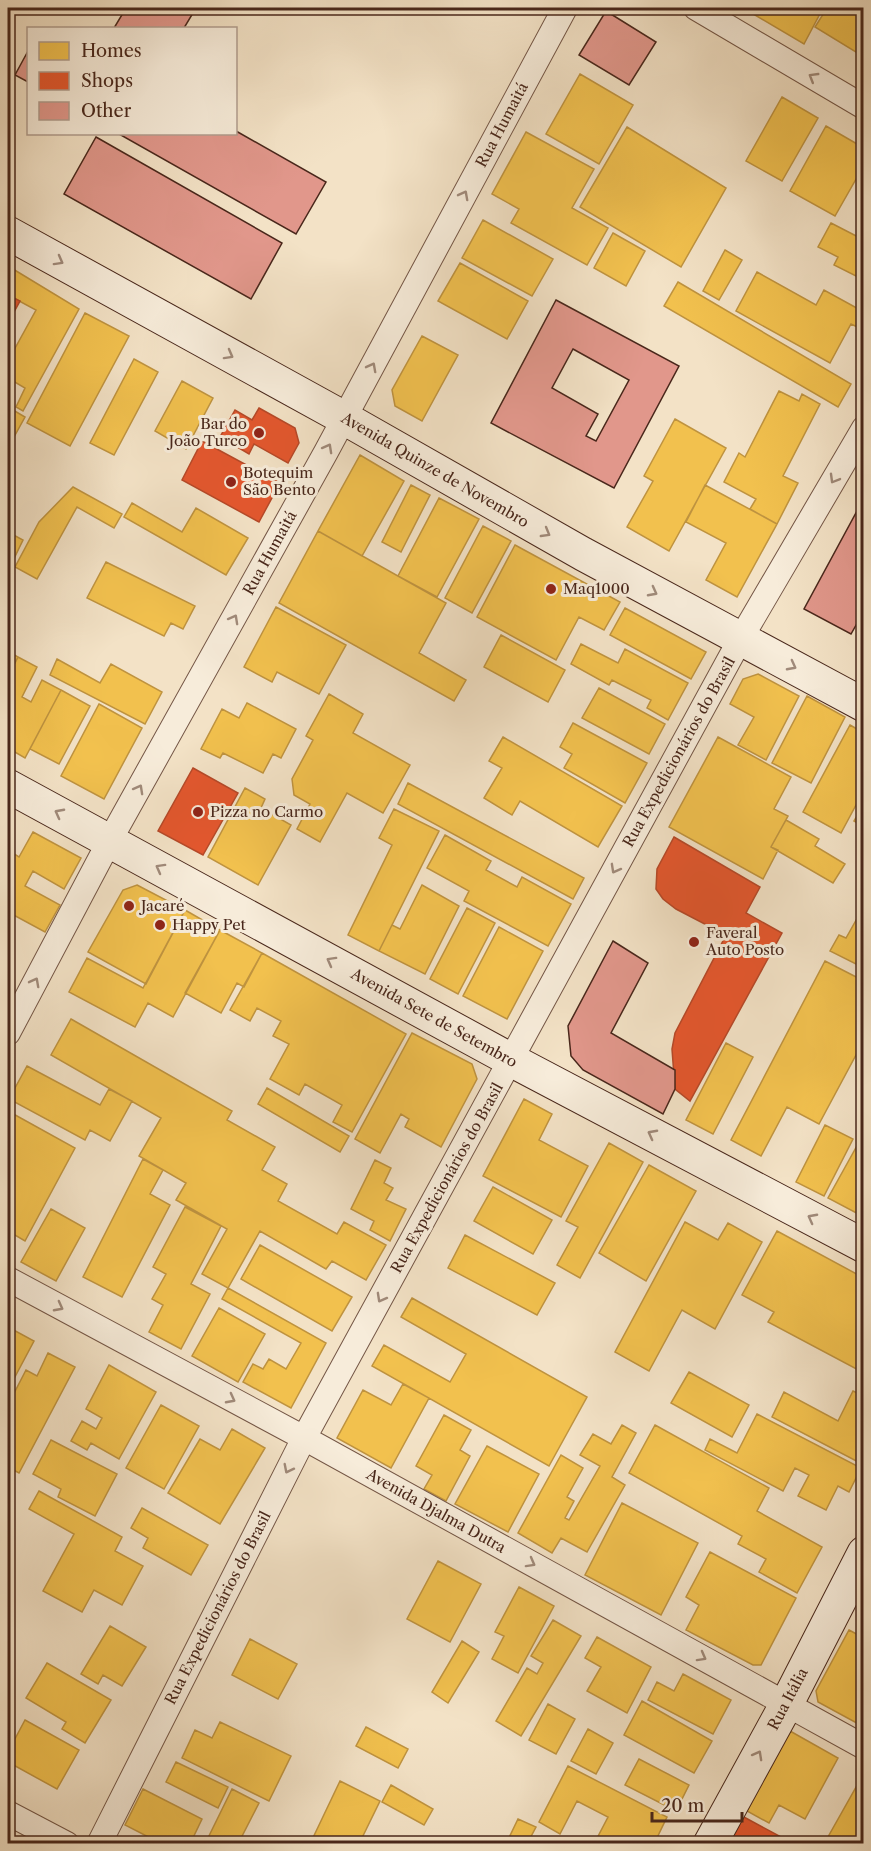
<svg xmlns="http://www.w3.org/2000/svg" width="871" height="1851" font-family="'Libre Caslon Text',serif">
<rect width="100%" height="100%" fill="#f3e2c6"/>
<filter id="stains"><feTurbulence type="fractalNoise" baseFrequency=".00333" numOctaves="4"/><feColorMatrix values="0 0 0 0 .2 0 0 0 0 .09 0 0 0 0 .02 0 0 0 .5 -.17"/></filter>
<radialGradient id="worn" r=".72"><stop offset=".6" stop-color="#630" stop-opacity="0"/><stop offset="1" stop-color="#630" stop-opacity=".3"/></radialGradient>
<path fill="#f2c14e" stroke="#bf933f" stroke-width="1.5" d="M 743,8 L 823,8 L 804,44 Z
M 827,8 L 864,8 L 864,57 L 815,27 Z
M 580,74 L 633,105 L 599,164 L 546,134 Z
M 782,97 L 818,118 L 782,181 L 746,161 Z
M 826,126 L 864,148 L 864,165 L 835,216 L 790,191 Z
M 627,127 L 726,188 L 681,267 L 580,207 Z
M 526,132 L 594,169 L 572,208 L 608,228 L 587,265 L 511,223 L 519,209 L 492,194 Z
M 483,220 L 553,259 L 532,296 L 462,258 Z
M 831,223 L 864,240 L 864,280 L 834,265 L 838,257 L 818,247 Z
M 613,233 L 645,251 L 626,286 L 594,268 Z
M 725,250 L 742,260 L 719,300 L 703,291 Z
M 460,263 L 528,301 L 507,339 L 438,301 Z
M 8,266 L 79,309 L 23,411 L 16,407 L 25,388 L 8,378 L 8,361 L 36,310 L 8,295 Z
M 757,272 L 816,305 L 824,290 L 864,312 L 864,330 L 851,324 L 830,363 L 736,311 Z
M 678,282 L 851,384 L 838,407 L 664,306 Z
M 85,313 L 129,336 L 70,446 L 27,423 Z
M 422,336 L 458,355 L 422,421 L 395,406 L 392,390 Z
M 134,359 L 158,372 L 114,455 L 90,443 Z
M 182,381 L 213,398 L 186,449 L 155,431 Z
M 779,391 L 799,401 L 802,394 L 820,404 L 783,476 L 798,483 L 777,524 L 750,509 L 756,499 L 724,482 L 739,453 L 745,457 Z
M 8,407 L 25,417 L 8,448 Z
M 675,419 L 726,448 L 669,551 L 627,527 L 653,481 L 644,476 Z
M 360,455 L 404,481 L 362,556 L 318,531 Z
M 411,485 L 430,495 L 401,552 L 382,542 Z
M 705,485 L 777,524 L 737,597 L 706,580 L 726,543 L 686,522 Z
M 73,487 L 122,514 L 114,528 L 77,507 L 37,579 L 15,567 L 39,522 Z
M 439,498 L 479,519 L 437,597 L 398,576 Z
M 132,503 L 182,532 L 196,508 L 248,538 L 226,575 L 124,517 Z
M 483,526 L 511,541 L 472,613 L 445,598 Z
M 318,531 L 446,603 L 419,653 L 466,680 L 454,701 L 279,603 Z
M 8,532 L 23,540 L 8,571 Z
M 515,545 L 620,602 L 604,630 L 579,617 L 556,660 L 477,617 Z
M 106,562 L 195,606 L 183,629 L 171,623 L 164,636 L 87,598 Z
M 276,607 L 346,645 L 319,694 L 277,672 L 272,682 L 244,667 Z
M 625,608 L 706,652 L 691,679 L 610,635 Z
M 501,635 L 565,670 L 548,702 L 484,667 Z
M 581,644 L 618,663 L 625,649 L 688,683 L 668,720 L 647,708 L 651,700 L 612,680 L 609,685 L 571,664 Z
M 8,651 L 18,657 L 8,677 Z
M 18,657 L 37,667 L 22,697 L 31,702 L 42,680 L 61,690 L 25,758 L 8,748 L 8,677 Z
M 57,659 L 100,683 L 111,664 L 162,692 L 145,724 L 50,675 Z
M 758,674 L 799,696 L 766,760 L 738,745 L 754,717 L 730,704 L 743,679 Z
M 599,688 L 665,724 L 649,754 L 582,718 Z
M 61,690 L 90,706 L 59,764 L 30,749 Z
M 329,694 L 363,714 L 353,733 L 410,765 L 383,813 L 347,793 L 320,842 L 297,829 L 310,804 L 294,795 L 292,779 L 313,740 L 306,736 Z
M 807,696 L 845,717 L 811,783 L 772,763 Z
M 247,703 L 296,729 L 281,758 L 273,754 L 263,773 L 223,753 L 220,758 L 201,749 L 222,709 L 239,718 Z
M 99,704 L 142,728 L 104,799 L 61,776 Z
M 573,723 L 647,763 L 625,803 L 564,768 L 572,754 L 560,747 Z
M 850,725 L 864,733 L 864,790 L 841,833 L 803,812 Z
M 503,737 L 622,806 L 598,847 L 520,801 L 512,815 L 484,798 L 502,768 L 489,761 Z
M 718,737 L 791,777 L 774,809 L 788,816 L 771,847 L 778,850 L 763,879 L 669,827 Z
M 408,783 L 584,878 L 573,899 L 398,804 Z
M 245,788 L 265,799 L 261,808 L 291,825 L 258,885 L 208,857 Z
M 864,804 L 864,827 L 854,821 Z
M 394,809 L 439,831 L 379,951 L 348,935 L 392,845 L 379,838 Z
M 786,820 L 819,839 L 815,846 L 845,864 L 833,883 L 771,847 Z
M 33,832 L 81,858 L 64,889 L 33,871 L 25,886 L 60,905 L 45,932 L 8,912 L 8,850 L 19,857 Z
M 445,835 L 491,861 L 486,870 L 517,887 L 522,877 L 571,904 L 548,946 L 464,901 L 469,891 L 427,868 Z
M 137,885 L 185,910 L 146,984 L 88,952 L 123,890 Z
M 422,885 L 459,906 L 425,974 L 379,951 L 392,925 L 400,929 Z
M 864,906 L 864,968 L 830,951 L 839,935 L 846,938 Z
M 467,908 L 495,923 L 458,994 L 430,979 Z
M 185,910 L 220,930 L 173,1017 L 148,1003 L 135,1027 L 69,992 L 87,958 L 143,988 Z
M 499,927 L 543,951 L 507,1019 L 463,996 Z
M 220,930 L 262,953 L 244,987 L 237,983 L 221,1013 L 185,993 Z
M 262,953 L 406,1034 L 352,1132 L 333,1122 L 342,1105 L 305,1084 L 299,1095 L 270,1079 L 289,1044 L 273,1036 L 281,1021 L 257,1008 L 250,1021 L 230,1010 Z
M 825,961 L 864,981 L 864,1040 L 819,1124 L 787,1107 L 761,1156 L 731,1140 Z
M 71,1019 L 232,1111 L 227,1120 L 275,1147 L 262,1170 L 287,1184 L 278,1201 L 337,1234 L 344,1222 L 386,1245 L 366,1280 L 332,1261 L 326,1269 L 260,1231 L 228,1288 L 202,1274 L 227,1229 L 176,1200 L 186,1183 L 139,1156 L 161,1118 L 51,1055 Z
M 412,1033 L 472,1064 L 477,1079 L 441,1147 L 405,1127 L 409,1119 L 401,1114 L 380,1153 L 355,1139 Z
M 726,1043 L 753,1057 L 713,1134 L 686,1120 Z
M 27,1066 L 100,1105 L 109,1089 L 132,1101 L 110,1141 L 90,1130 L 85,1140 L 9,1099 Z
M 267,1088 L 349,1136 L 340,1152 L 258,1104 Z
M 524,1099 L 552,1114 L 539,1140 L 588,1166 L 561,1217 L 483,1176 Z
M 8,1111 L 75,1148 L 25,1241 L 8,1231 Z
M 825,1125 L 853,1139 L 824,1196 L 796,1182 Z
M 863,1135 L 864,1135 L 864,1217 L 828,1198 Z
M 609,1143 L 643,1162 L 580,1278 L 557,1265 L 578,1227 L 566,1221 Z
M 143,1159 L 163,1170 L 150,1194 L 170,1205 L 122,1297 L 83,1277 Z
M 375,1160 L 391,1168 L 384,1183 L 393,1188 L 386,1200 L 406,1209 L 390,1241 L 370,1230 L 374,1221 L 351,1209 Z
M 649,1165 L 696,1191 L 646,1281 L 599,1253 Z
M 493,1187 L 552,1220 L 533,1254 L 474,1221 Z
M 185,1207 L 221,1226 L 191,1284 L 210,1294 L 181,1349 L 149,1332 L 163,1305 L 152,1299 L 166,1274 L 153,1267 Z
M 51,1209 L 85,1228 L 56,1281 L 21,1262 Z
M 685,1222 L 718,1240 L 728,1223 L 762,1242 L 715,1329 L 682,1310 L 649,1371 L 615,1352 Z
M 777,1231 L 864,1278 L 864,1373 L 768,1322 L 774,1312 L 742,1295 Z
M 465,1235 L 555,1283 L 537,1315 L 448,1268 Z
M 260,1245 L 352,1297 L 332,1331 L 241,1279 Z
M 228,1288 L 326,1343 L 291,1408 L 243,1382 L 253,1364 L 263,1369 L 269,1359 L 286,1369 L 301,1343 L 222,1299 Z
M 412,1298 L 587,1397 L 549,1466 L 372,1366 L 384,1345 L 450,1382 L 466,1354 L 401,1317 Z
M 219,1308 L 265,1334 L 238,1382 L 192,1356 Z
M 8,1327 L 34,1341 L 8,1390 Z
M 48,1353 L 75,1367 L 19,1473 L 8,1467 L 8,1405 L 26,1370 L 37,1376 Z
M 109,1365 L 156,1392 L 119,1459 L 91,1443 L 87,1450 L 71,1441 L 82,1421 L 96,1429 L 102,1418 L 86,1409 Z
M 689,1372 L 749,1405 L 732,1437 L 671,1403 Z
M 403,1384 L 429,1398 L 391,1468 L 337,1438 L 363,1390 L 391,1405 Z
M 853,1391 L 864,1396 L 864,1465 L 772,1417 L 784,1392 L 838,1421 Z
M 161,1405 L 199,1426 L 164,1489 L 126,1468 Z
M 757,1414 L 861,1468 L 849,1492 L 838,1486 L 826,1510 L 798,1496 L 809,1475 L 795,1468 L 783,1491 L 705,1450 L 710,1439 L 737,1453 Z
M 444,1415 L 471,1430 L 460,1450 L 470,1456 L 446,1501 L 424,1489 L 432,1475 L 416,1466 Z
M 622,1425 L 636,1433 L 612,1477 L 625,1485 L 587,1552 L 561,1538 L 552,1553 L 518,1533 L 561,1455 L 583,1468 L 567,1497 L 574,1501 L 565,1518 L 569,1520 L 600,1466 L 580,1455 L 593,1434 L 611,1444 Z
M 655,1425 L 769,1488 L 757,1511 L 822,1547 L 797,1593 L 759,1572 L 766,1559 L 738,1544 L 742,1536 L 629,1473 Z
M 232,1429 L 265,1448 L 220,1524 L 168,1493 L 200,1439 L 220,1450 Z
M 51,1440 L 117,1474 L 95,1516 L 58,1497 L 61,1489 L 33,1474 Z
M 487,1446 L 539,1474 L 508,1532 L 455,1504 Z
M 39,1491 L 122,1537 L 115,1551 L 143,1566 L 122,1605 L 94,1590 L 82,1612 L 43,1591 L 74,1534 L 29,1509 Z
M 622,1503 L 698,1543 L 661,1615 L 585,1575 Z
M 142,1508 L 208,1545 L 191,1575 L 143,1548 L 148,1538 L 131,1528 Z
M 710,1552 L 796,1598 L 761,1665 L 753,1665 L 686,1630 L 699,1605 L 686,1597 Z
M 438,1561 L 481,1584 L 450,1642 L 407,1619 Z
M 519,1587 L 554,1606 L 518,1673 L 492,1659 L 504,1636 L 495,1632 Z
M 553,1620 L 581,1636 L 521,1736 L 496,1721 L 527,1668 L 537,1674 L 543,1663 L 531,1656 Z
M 110,1626 L 146,1647 L 122,1686 L 103,1675 L 98,1684 L 81,1674 Z
M 849,1630 L 864,1638 L 864,1727 L 818,1702 L 816,1691 Z
M 597,1637 L 651,1667 L 627,1713 L 587,1691 L 601,1667 L 585,1658 Z
M 250,1639 L 297,1664 L 278,1699 L 232,1675 Z
M 462,1641 L 479,1652 L 448,1703 L 432,1692 Z
M 47,1663 L 111,1700 L 85,1743 L 62,1729 L 66,1722 L 26,1698 Z
M 683,1674 L 731,1700 L 713,1734 L 648,1700 L 657,1682 L 674,1691 Z
M 642,1701 L 712,1741 L 694,1773 L 624,1735 Z
M 548,1704 L 575,1719 L 556,1754 L 529,1740 Z
M 25,1720 L 79,1750 L 57,1789 L 8,1762 L 8,1752 Z
M 220,1722 L 291,1756 L 269,1801 L 182,1758 L 195,1730 L 212,1738 Z
M 366,1727 L 408,1749 L 398,1768 L 356,1746 Z
M 588,1729 L 613,1743 L 596,1774 L 571,1761 Z
M 790,1731 L 838,1758 L 805,1819 L 779,1805 L 769,1823 L 747,1811 Z
M 639,1759 L 689,1785 L 676,1811 L 625,1785 Z
M 176,1762 L 228,1787 L 218,1808 L 166,1782 Z
M 568,1766 L 667,1817 L 654,1844 L 594,1844 L 608,1817 L 577,1801 L 560,1834 L 539,1822 Z
M 864,1773 L 864,1833 L 858,1844 L 849,1844 L 838,1838 L 835,1844 L 824,1844 Z
M 340,1781 L 380,1801 L 359,1844 L 310,1844 Z
M 391,1785 L 433,1809 L 424,1825 L 382,1802 Z
M 143,1789 L 202,1819 L 190,1844 L 162,1844 L 125,1825 Z
M 232,1789 L 259,1803 L 238,1844 L 205,1844 Z
M 518,1819 L 536,1827 L 527,1844 L 506,1844 Z"/>
<path fill="#e4572e" stroke="#b64928" stroke-width="1.5" d="M 8,295 L 20,301 L 8,323 Z
M 259,408 L 295,428 L 299,443 L 288,463 L 254,444 L 249,454 L 220,437 L 235,410 L 252,420 Z
M 202,441 L 280,483 L 259,522 L 182,480 Z
M 193,768 L 238,793 L 203,855 L 158,831 Z
M 674,837 L 760,887 L 746,913 L 782,933 L 690,1101 L 675,1089 L 672,1049 L 675,1033 L 726,935 L 676,909 L 663,899 L 656,889 L 657,869 Z
M 742,1816 L 794,1844 L 727,1844 Z"/>
<path fill="#e1978b" stroke="#49271b" stroke-width="1.5" fill-rule="evenodd" d="M 126,8 L 196,8 L 184,28 L 114,28 Z
M 606,11 L 656,42 L 629,85 L 579,55 Z
M 28,51 L 28,82 L 15,75 Z
M 236,131 L 326,182 L 296,234 L 119,134 L 236,134 Z
M 96,137 L 282,243 L 251,299 L 64,194 Z
M 556,300 L 679,366 L 614,488 L 491,423 ZM 573,349 L 629,380 L 596,441 L 586,436 L 598,414 L 552,388 Z
M 857,511 L 864,514 L 864,611 L 851,634 L 804,609 Z
M 613,941 L 648,963 L 611,1033 L 675,1070 L 675,1089 L 663,1114 L 583,1070 L 571,1056 L 568,1026 Z"/>
<g fill="none" stroke-linecap="round" stroke-linejoin="round">
<defs>
<path id="street" d="M 696,8 L 864,107
M 8,1033 L 110,840 L 326,452 L 565,8
M 8,1279 L 304,1438 L 864,1747
M 8,1813 L 67,1844
M 99,1844 L 304,1438 L 741,638 L 864,428"/>
<path id="secondary" d="M 8,233 L 344,418 L 583,554 L 864,705
M 8,786 L 511,1060 L 864,1246
M 710,1844 L 786,1705 L 864,1553"/>
</defs>
<use href="#street" stroke="#745646" stroke-width="26"/>
<use href="#secondary" stroke="#49271b" stroke-width="35"/>
<use href="#street" stroke="#f7ecda" stroke-width="24"/>
<use href="#secondary" stroke="#f7ecda" stroke-width="33"/>
</g>
<defs><path id="oneway-chevron" d="M-2-3.5L2.5 0L-2 3.5" fill="none" stroke-width="1.6" stroke-linecap="round" stroke-linejoin="round" transform="scale(1.5)"/></defs>
<g stroke="#a08a7a">
<use href="#oneway-chevron" transform="translate(813 77) rotate(-149)"/>
<use href="#oneway-chevron" transform="translate(464 195) rotate(-62)"/>
<use href="#oneway-chevron" transform="translate(59 261) rotate(29)"/>
<use href="#oneway-chevron" transform="translate(229 355) rotate(29)"/>
<use href="#oneway-chevron" transform="translate(372 367) rotate(-62)"/>
<use href="#oneway-chevron" transform="translate(328 448) rotate(-61)"/>
<use href="#oneway-chevron" transform="translate(834 479) rotate(120)"/>
<use href="#oneway-chevron" transform="translate(546 533) rotate(30)"/>
<use href="#oneway-chevron" transform="translate(653 592) rotate(28)"/>
<use href="#oneway-chevron" transform="translate(234 619) rotate(-61)"/>
<use href="#oneway-chevron" transform="translate(792 666) rotate(28)"/>
<use href="#oneway-chevron" transform="translate(139 789) rotate(-61)"/>
<use href="#oneway-chevron" transform="translate(59 813) rotate(-152)"/>
<use href="#oneway-chevron" transform="translate(160 868) rotate(-151)"/>
<use href="#oneway-chevron" transform="translate(615 869) rotate(119)"/>
<use href="#oneway-chevron" transform="translate(331 961) rotate(-151)"/>
<use href="#oneway-chevron" transform="translate(35 982) rotate(-62)"/>
<use href="#oneway-chevron" transform="translate(652 1134) rotate(-152)"/>
<use href="#oneway-chevron" transform="translate(812 1218) rotate(-152)"/>
<use href="#oneway-chevron" transform="translate(381 1298) rotate(119)"/>
<use href="#oneway-chevron" transform="translate(59 1307) rotate(28)"/>
<use href="#oneway-chevron" transform="translate(231 1399) rotate(28)"/>
<use href="#oneway-chevron" transform="translate(288 1469) rotate(117)"/>
<use href="#oneway-chevron" transform="translate(531 1563) rotate(29)"/>
<use href="#oneway-chevron" transform="translate(702 1657) rotate(29)"/>
<use href="#oneway-chevron" transform="translate(758 1755) rotate(-61)"/>
</g>
<g fill="#8f2418" stroke="#f7ecda" stroke-width="2">
<circle cx="259" cy="433" r="6"/>
<circle cx="231" cy="482" r="6"/>
<circle cx="551" cy="589" r="6"/>
<circle cx="198" cy="812" r="6"/>
<circle cx="129" cy="906" r="6"/>
<circle cx="160" cy="925" r="6"/>
<circle cx="694" cy="942" r="6"/>
</g>
<g text-anchor="middle" stroke-width="6" stroke-linejoin="round" paint-order="stroke">
<g font-size="15" fill="#49271b" stroke="#f7ecda">
<text transform="translate(502 125) rotate(-62)" y="5">Rua Humaitá</text>
<text transform="translate(435 470) rotate(30)" y="5">Avenida Quinze de Novembro</text>
<text transform="translate(270 553) rotate(-61)" y="5">Rua Humaitá</text>
<text transform="translate(679 752) rotate(-61)" y="5">Rua Expedicionários do Brasil</text>
<text transform="translate(434 1018) rotate(29)" y="5">Avenida Sete de Setembro</text>
<text transform="translate(447 1178) rotate(-61)" y="5">Rua Expedicionários do Brasil</text>
<text transform="translate(436 1511) rotate(29)" y="5">Avenida Djalma Dutra</text>
<text transform="translate(218 1608) rotate(-63)" y="5">Rua Expedicionários do Brasil</text>
<text transform="translate(788 1699) rotate(-62)" y="5">Rua Itália</text>
</g>
<g font-size="15" fill="#49271b" stroke="#f7ecda" text-anchor="start">
<text x="247" y="429" text-anchor="end">Bar do<tspan x="247" dy="17">João Turco</tspan></text>
<text x="243" y="478">Botequim<tspan x="243" dy="17">São Bento</tspan></text>
<text x="563" y="594">Maq1000</text>
<text x="210" y="817">Pizza no Carmo</text>
<text x="141" y="911">Jacaré</text>
<text x="172" y="930">Happy Pet</text>
<text x="706" y="938">Faveral<tspan x="706" dy="17">Auto Posto</tspan></text>
</g>
</g>
<rect width="871" height="1851" fill="none" stroke="#f3e2c6" stroke-width="30"/>
<rect x="9" y="9" width="853" height="1833" fill="none" stroke="#49271b" stroke-width="3"/>
<rect x="15" y="15" width="841" height="1821" fill="none" stroke="#49271b" stroke-width="1.5"/>
<rect x="27" y="27" width="210" height="108" fill="#f7ecda" stroke="#b19d8e" stroke-width="1.5"/>
<rect x="39" y="42" width="30" height="18" fill="#f2c14e" stroke="#b19d8e" stroke-width="1.5"/>
<text x="81" y="57" font-size="18" fill="#49271b">Homes</text>
<rect x="39" y="72" width="30" height="18" fill="#e4572e" stroke="#b19d8e" stroke-width="1.5"/>
<text x="81" y="87" font-size="18" fill="#49271b">Shops</text>
<rect x="39" y="102" width="30" height="18" fill="#e1978b" stroke="#b19d8e" stroke-width="1.5"/>
<text x="81" y="117" font-size="18" fill="#49271b">Other</text>
<path d="M652 1812v9h90v-9" fill="none" stroke="#49271b" stroke-width="3"/>
<text x="661" y="1812" font-size="18" fill="#49271b" stroke="#f7ecda" stroke-width="4.5" paint-order="stroke">20 m</text>
<rect width="100%" height="100%" filter="url(#stains)"/>
<rect width="100%" height="100%" fill="url(#worn)"/>
</svg>
